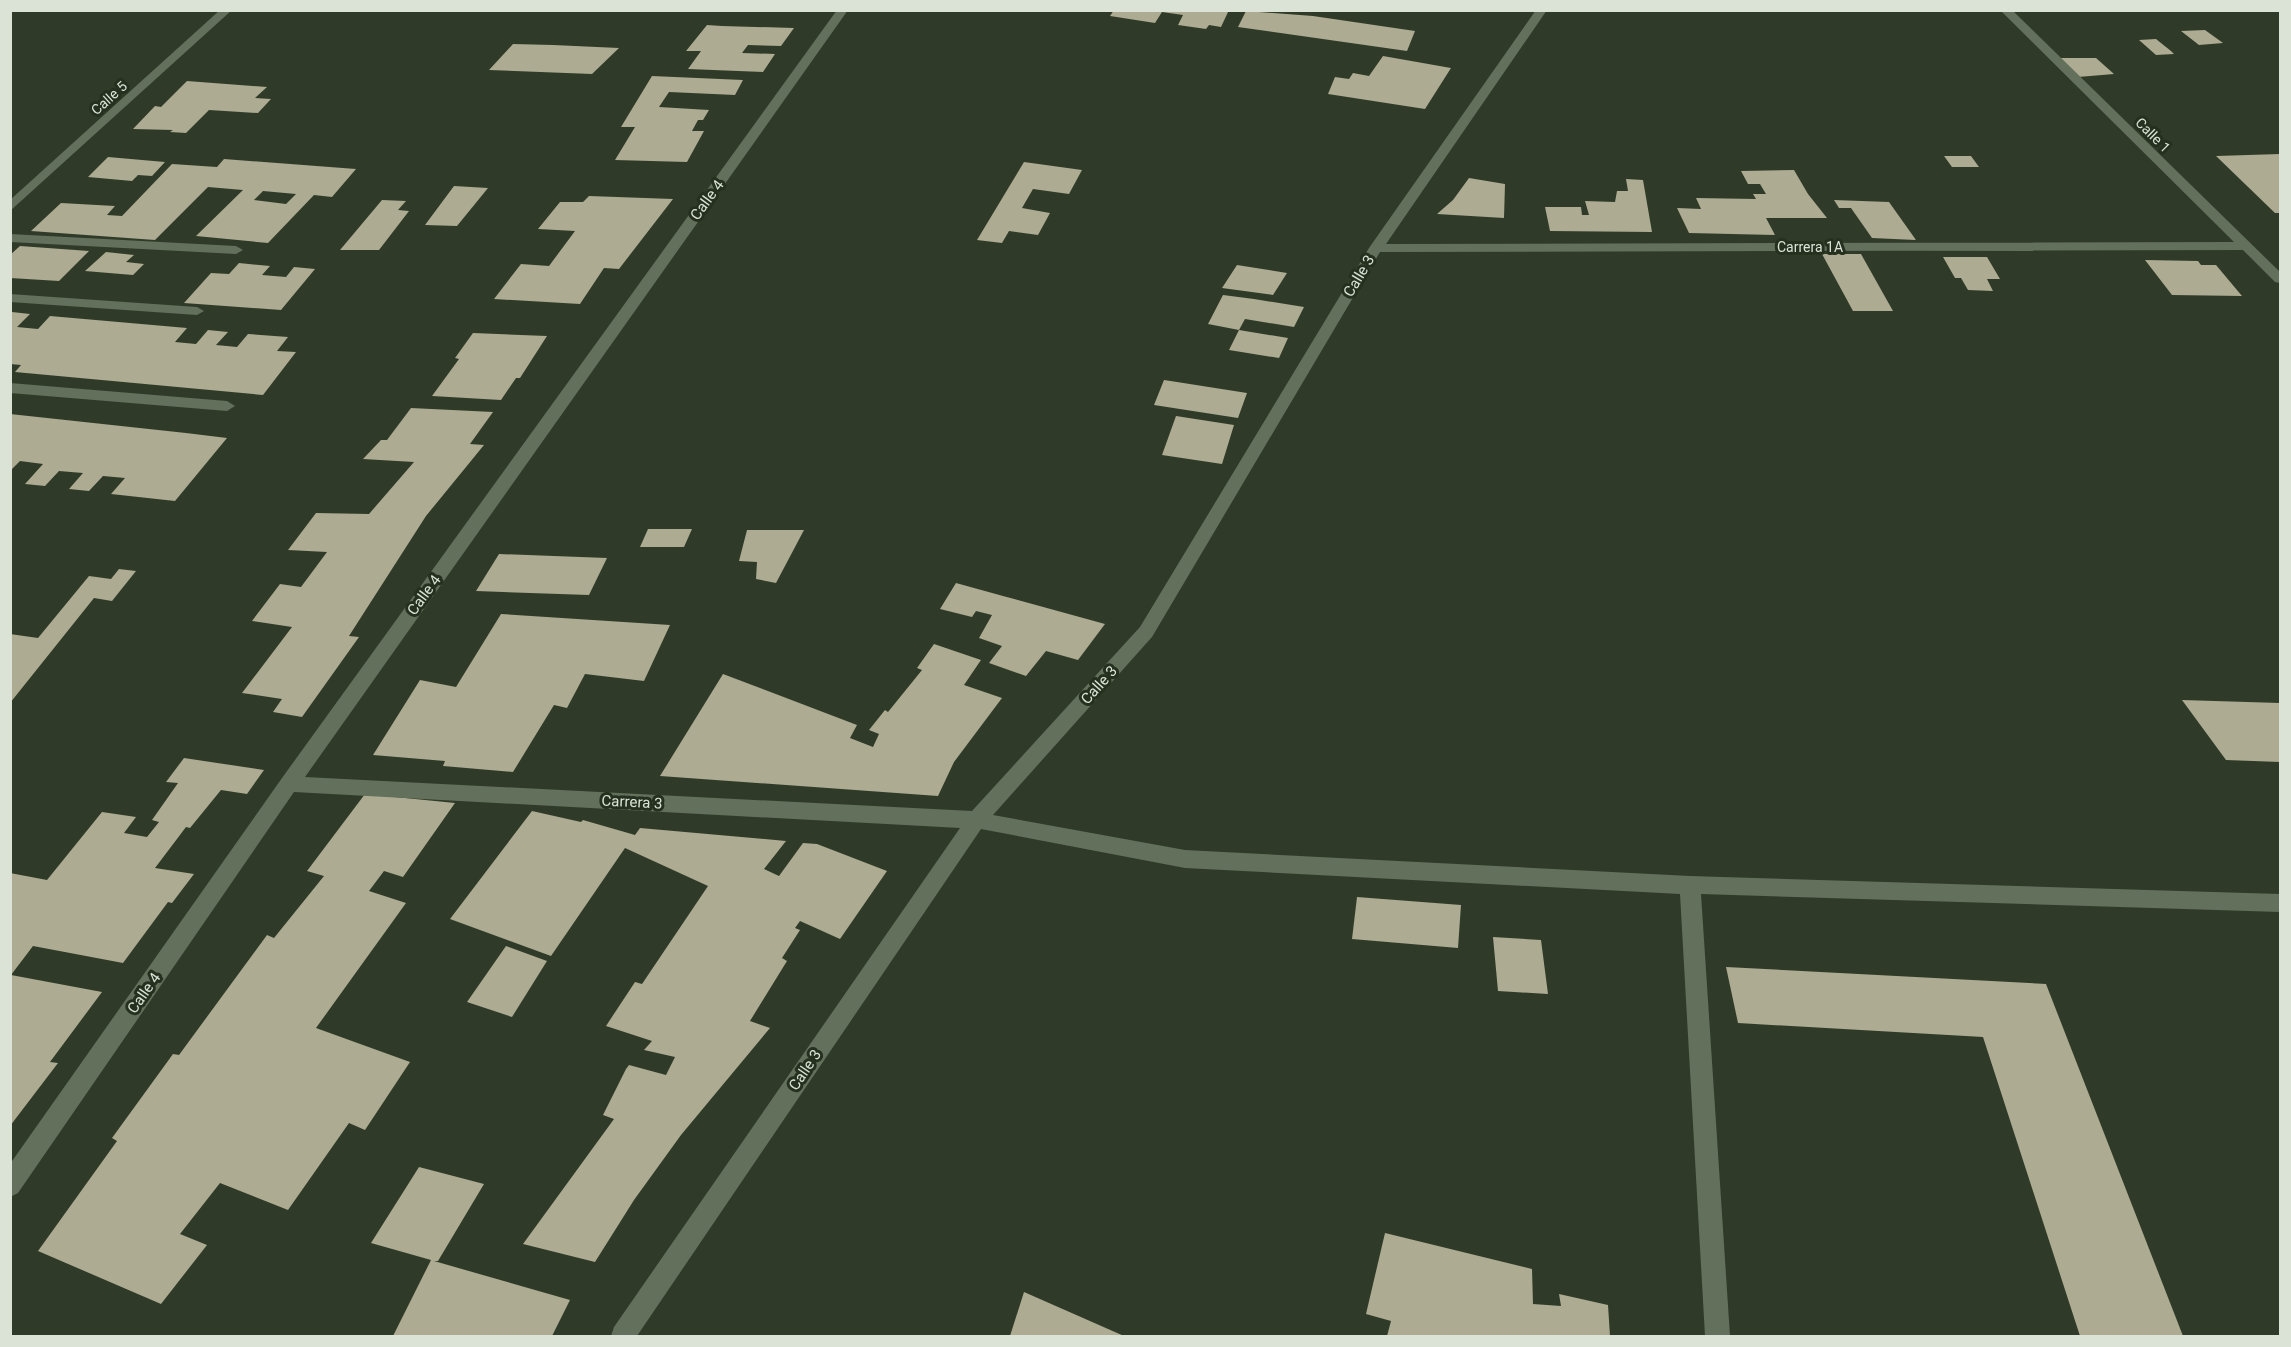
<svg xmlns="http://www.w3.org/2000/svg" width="2291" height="1347" font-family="Roboto,sans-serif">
<rect width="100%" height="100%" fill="#2f3b28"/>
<path fill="#adab91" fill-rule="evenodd" d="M 1114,10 L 1229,10 L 1221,27 L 1209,25 L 1206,29 L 1178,25 L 1183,15 L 1162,12 L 1155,23 L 1110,16 Z
M 1246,11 L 1313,16 L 1415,31 L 1407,51 L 1238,27 Z
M 707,25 L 722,26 L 794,28 L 781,46 L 748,45 L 742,53 L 775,54 L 763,72 L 688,69 L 701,51 L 686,51 Z
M 2205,30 L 2223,43 L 2199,45 L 2181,31 Z
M 2156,39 L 2171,51 L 2174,54 L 2156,55 L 2139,40 Z
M 513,44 L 553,45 L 619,48 L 592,74 L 489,70 Z
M 1383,56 L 1451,68 L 1425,109 L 1328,94 L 1335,77 L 1349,79 L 1353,73 L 1369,76 Z
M 2057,58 L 2096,58 L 2114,74 L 2078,77 Z
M 652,76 L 743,80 L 735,95 L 669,92 L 659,107 L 709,110 L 703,120 L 698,120 L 692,131 L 704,131 L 687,162 L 615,160 L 635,127 L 621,127 Z
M 187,81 L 267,87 L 255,98 L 271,99 L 258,113 L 209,110 L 186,133 L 170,132 L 173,130 L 133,129 L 155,106 L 161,107 Z
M 2280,154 L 2280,213 L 2275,213 L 2216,156 Z
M 1944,156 L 1971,156 L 1979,167 L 1952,167 Z
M 108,157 L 165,162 L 152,176 L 138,175 L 132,181 L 88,177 Z
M 224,159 L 356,169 L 332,197 L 314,195 L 268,243 L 196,236 L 243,190 L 208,187 L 155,240 L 31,231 L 61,203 L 115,206 L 107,215 L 122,216 L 172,164 L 217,167 ZM 263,191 L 296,194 L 286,204 L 254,200 Z
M 1024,162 L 1082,170 L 1069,194 L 1033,189 L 1022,208 L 1050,213 L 1038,235 L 1009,231 L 1002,243 L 977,240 Z
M 1794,170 L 1808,194 L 1827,218 L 1766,218 L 1775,235 L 1689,233 L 1677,208 L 1701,209 L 1696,198 L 1756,199 L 1753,194 L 1766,194 L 1760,184 L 1748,184 L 1741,171 Z
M 1469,178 L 1505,184 L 1504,218 L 1437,214 L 1453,200 Z
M 1626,179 L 1643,180 L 1652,232 L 1550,231 L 1545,207 L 1581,207 L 1582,215 L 1589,215 L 1585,201 L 1615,202 L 1617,191 L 1628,191 Z
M 454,186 L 488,188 L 457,226 L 425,225 Z
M 589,196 L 673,199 L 619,269 L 604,268 L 580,304 L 494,299 L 521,264 L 549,266 L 575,231 L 538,229 L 560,202 L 583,202 Z
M 382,200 L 406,201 L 398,210 L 409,211 L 379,250 L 340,250 Z
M 1834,200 L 1889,202 L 1916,240 L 1872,238 L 1851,208 L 1839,208 Z
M 20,246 L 89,251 L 59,281 L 10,278 L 10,255 Z
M 106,252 L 134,255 L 126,262 L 144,264 L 133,275 L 85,271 Z
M 1822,254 L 1861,254 L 1893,311 L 1853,311 Z
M 1943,257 L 1987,257 L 2000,279 L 1987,279 L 1993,291 L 1968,290 L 1961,278 L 1955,278 Z
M 2145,260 L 2198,261 L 2201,265 L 2216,265 L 2242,296 L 2172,295 Z
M 239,263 L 270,266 L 262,275 L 286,277 L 294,267 L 315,269 L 281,310 L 184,303 L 211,273 L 229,274 Z
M 1237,265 L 1287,273 L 1273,295 L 1222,288 Z
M 1223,295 L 1254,299 L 1304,307 L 1294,327 L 1245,319 L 1239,330 L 1208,324 Z
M 12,312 L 30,314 L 17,327 L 38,329 L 50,316 L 187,328 L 175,342 L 196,344 L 208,330 L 228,332 L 216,345 L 237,347 L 248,334 L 288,337 L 277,351 L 296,352 L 263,395 L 15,372 L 21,365 L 10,364 Z
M 1239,330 L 1288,338 L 1279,358 L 1229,350 Z
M 473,333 L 547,336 L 520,378 L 516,378 L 501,400 L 432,396 L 459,359 L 455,358 Z
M 1164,380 L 1177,382 L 1247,393 L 1238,418 L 1154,405 Z
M 411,408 L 493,412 L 470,444 L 484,445 L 426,516 L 349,636 L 359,637 L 302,717 L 273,712 L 282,699 L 242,693 L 292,627 L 252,621 L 280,584 L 301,587 L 327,552 L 288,550 L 316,513 L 369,514 L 414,462 L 363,459 L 381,440 L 387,440 Z
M 10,414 L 186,433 L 227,438 L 175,501 L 111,494 L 125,478 L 103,476 L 89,491 L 69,489 L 83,473 L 59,471 L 45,486 L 25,484 L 43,464 L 20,461 L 10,471 Z
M 1176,416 L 1234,425 L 1222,464 L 1162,455 Z
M 648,529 L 692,529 L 684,547 L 640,547 Z
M 747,530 L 804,530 L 776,583 L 756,579 L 757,562 L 739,561 Z
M 499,554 L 607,558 L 589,595 L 476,591 Z
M 119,569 L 136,571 L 112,601 L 94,598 L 10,703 L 10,634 L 38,638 L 89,576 L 111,579 Z
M 956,583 L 1003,596 L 1105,624 L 1078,660 L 1046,651 L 1026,676 L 989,663 L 1002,646 L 979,638 L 992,615 L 976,611 L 972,617 L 940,609 Z
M 501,614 L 670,625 L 644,681 L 585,674 L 567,708 L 554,705 L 513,772 L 443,766 L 445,761 L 373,755 L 420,680 L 456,687 Z
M 934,644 L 981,660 L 964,685 L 1002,698 L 954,762 L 938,796 L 660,776 L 723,674 L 857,725 L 850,738 L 873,747 L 879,734 L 869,730 L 885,710 L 888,712 L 922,670 L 917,668 Z
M 2182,700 L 2280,703 L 2280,762 L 2226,760 Z
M 184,758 L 264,770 L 247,794 L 221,790 L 190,828 L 186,827 L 155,868 L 194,874 L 172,903 L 168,902 L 123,963 L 33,946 L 11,975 L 102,992 L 50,1062 L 58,1063 L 10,1126 L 10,873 L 47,880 L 102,812 L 136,817 L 124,833 L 147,837 L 159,822 L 152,820 L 178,783 L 166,782 Z
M 365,794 L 455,803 L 403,877 L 384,871 L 369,891 L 406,903 L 316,1028 L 410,1062 L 365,1130 L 349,1123 L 288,1210 L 220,1183 L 180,1234 L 207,1245 L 161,1304 L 38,1251 L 117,1141 L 112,1138 L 173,1054 L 179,1055 L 267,935 L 274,938 L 324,876 L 307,871 Z
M 532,811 L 581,822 L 583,820 L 635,835 L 640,828 L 786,841 L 764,869 L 779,876 L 803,843 L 817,844 L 887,871 L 840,939 L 800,921 L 795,928 L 800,930 L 782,958 L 787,961 L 750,1021 L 770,1028 L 681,1135 L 634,1200 L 595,1262 L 523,1244 L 614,1119 L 603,1115 L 626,1069 L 629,1065 L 666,1075 L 675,1057 L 644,1050 L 652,1041 L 606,1026 L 635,982 L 642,984 L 708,886 L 625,848 L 551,956 L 450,919 Z
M 1357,897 L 1461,905 L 1458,948 L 1352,939 Z
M 1493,937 L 1541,940 L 1548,994 L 1498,991 Z
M 506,946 L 547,961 L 512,1017 L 467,1002 Z
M 1726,967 L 2046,984 L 2183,1336 L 2080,1336 L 1983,1037 L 1738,1023 Z
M 419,1167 L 484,1184 L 438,1261 L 434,1261 L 570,1300 L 552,1336 L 393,1336 L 431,1260 L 371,1243 Z
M 1385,1233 L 1532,1269 L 1533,1304 L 1561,1306 L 1559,1294 L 1608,1305 L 1610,1336 L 1387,1336 L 1391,1321 L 1366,1314 Z
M 1024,1292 L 1124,1336 L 1010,1336 Z"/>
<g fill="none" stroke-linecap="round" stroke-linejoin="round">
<path fill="#63705c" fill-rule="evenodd" d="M 220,10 L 232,10 L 10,211 L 10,200 Z
M 837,10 L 848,10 L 305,777 L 972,811 L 1140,627 L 1369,248 L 1536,10 L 1547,10 L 1386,244 L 2234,242 L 2000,10 L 2012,10 L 2280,272 L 2280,283 L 2275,282 L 2243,250 L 1380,252 L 1152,637 L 993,815 L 1185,850 L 1690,876 L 2280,894 L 2280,912 L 1701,894 L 1730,1336 L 1705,1336 L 1680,894 L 1185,868 L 981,829 L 637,1336 L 611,1336 L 614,1327 L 960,828 L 294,792 L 18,1193 L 10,1197 L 10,1164 L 282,778 Z
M 10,234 L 236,246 L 243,250 L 236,254 L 10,242 Z
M 10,294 L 197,307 L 204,311 L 197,315 L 10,302 Z
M 10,383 L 227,401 L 235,406 L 227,411 L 10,393 Z"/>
</g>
<g text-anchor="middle" stroke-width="6" stroke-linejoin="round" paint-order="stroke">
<g font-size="14" fill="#dbe3d7" stroke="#25301e">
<text transform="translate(109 98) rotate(-42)" y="5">Calle 5</text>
<text transform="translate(2153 135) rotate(45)" y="5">Calle 1</text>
<text x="1810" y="252">Carrera 1A</text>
</g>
<g font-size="15" fill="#dbe3d7" stroke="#25301e">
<text transform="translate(707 200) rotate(-54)" y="5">Calle 4</text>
<text transform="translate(1359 276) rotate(-59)" y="5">Calle 3</text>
<text transform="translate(424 595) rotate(-54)" y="5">Calle 4</text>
<text transform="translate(1099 685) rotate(-48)" y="5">Calle 3</text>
<text transform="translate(632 802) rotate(3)" y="5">Carrera 3</text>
<text transform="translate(144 993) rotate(-55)" y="5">Calle 4</text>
<text transform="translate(805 1070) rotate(-56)" y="5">Calle 3</text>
</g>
</g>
<rect width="2291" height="1347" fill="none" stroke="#dbe3d7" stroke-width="24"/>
</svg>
